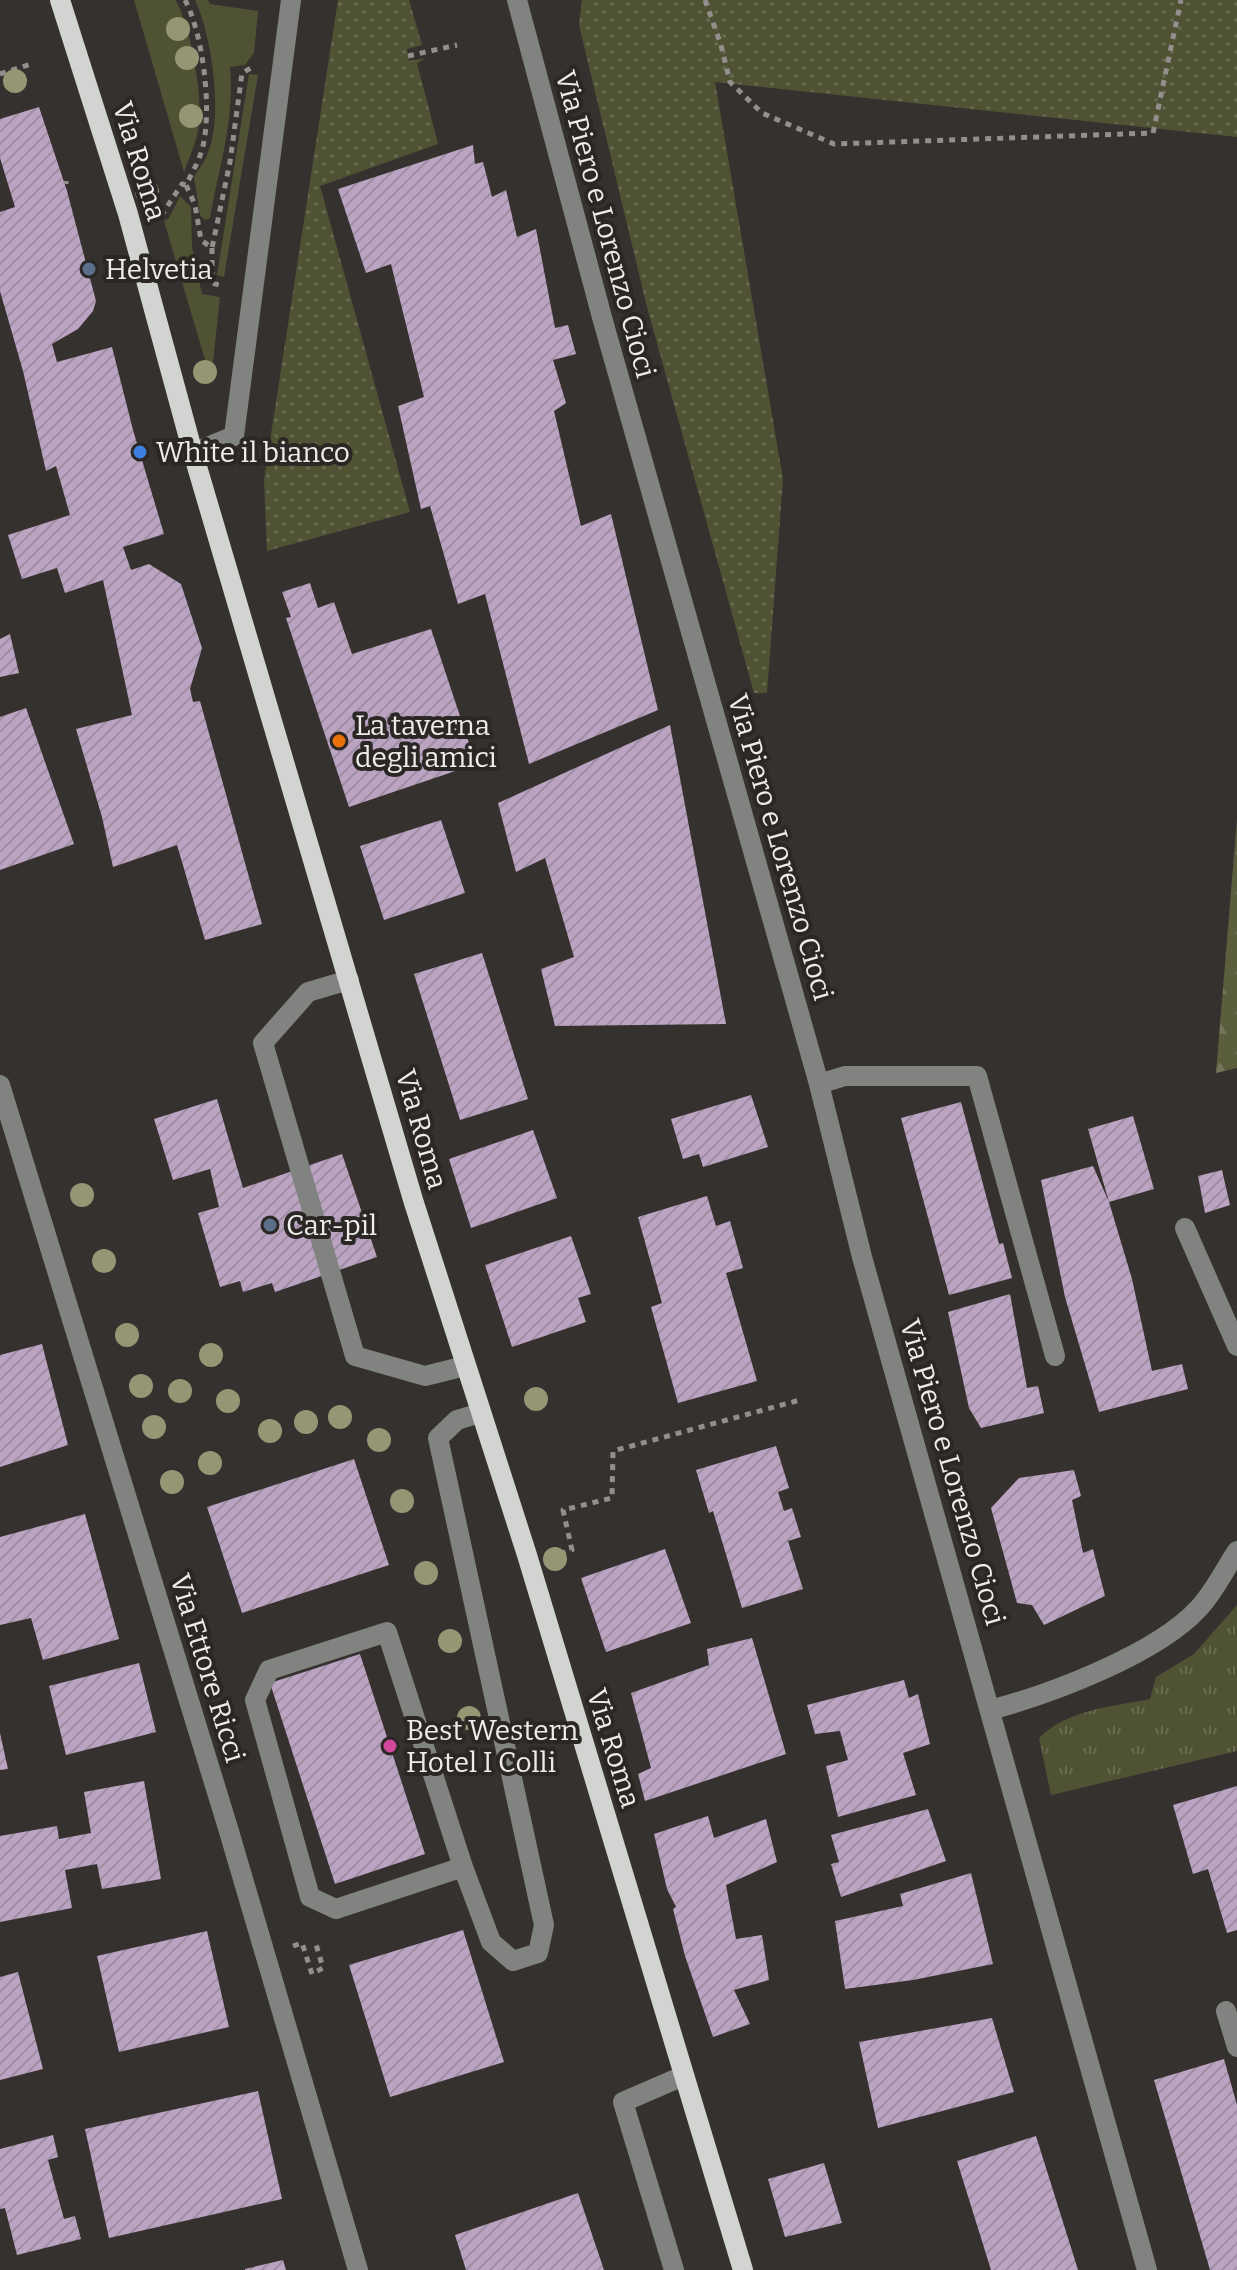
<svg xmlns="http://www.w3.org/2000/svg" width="1237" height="2270" font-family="Bitter,serif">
<defs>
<pattern id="grass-dots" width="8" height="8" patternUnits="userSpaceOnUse" patternTransform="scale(2)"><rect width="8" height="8" fill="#4f5334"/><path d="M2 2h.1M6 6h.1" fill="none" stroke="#696c52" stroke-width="1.8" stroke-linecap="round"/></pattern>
<pattern id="forest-firs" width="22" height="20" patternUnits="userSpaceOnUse" patternTransform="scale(2)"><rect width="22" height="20" fill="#5a5e3d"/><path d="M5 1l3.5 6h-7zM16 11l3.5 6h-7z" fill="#727559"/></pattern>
<pattern id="park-tufts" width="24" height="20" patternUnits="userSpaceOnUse" patternTransform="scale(2)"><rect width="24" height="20" fill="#4f5334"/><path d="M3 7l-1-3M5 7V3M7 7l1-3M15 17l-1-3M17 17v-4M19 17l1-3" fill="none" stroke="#696c52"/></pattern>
<pattern id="building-hatch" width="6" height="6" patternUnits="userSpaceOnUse" patternTransform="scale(2)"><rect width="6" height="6" fill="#bba4c2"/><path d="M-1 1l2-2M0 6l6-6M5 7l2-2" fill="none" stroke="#9e8da3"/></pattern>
</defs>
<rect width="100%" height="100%" fill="#35312f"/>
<path fill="url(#grass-dots)" d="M 338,0 L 409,0 L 422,45 L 407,49 L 409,61 L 426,58 L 417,63 L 438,144 L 320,186 L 410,512 L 267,551 L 264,480 Z
M 582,0 L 1237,0 L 1237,137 L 715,82 L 783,479 L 767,693 L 754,693 L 647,307 L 579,25 Z"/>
<path fill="url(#forest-firs)" d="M 1237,819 L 1237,1068 L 1216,1073 Z"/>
<path fill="url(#park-tufts)" d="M 1237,1605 L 1237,1751 L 1051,1795 L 1039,1738 C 1069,1709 1110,1707 1150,1699 L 1156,1677 L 1194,1654 Z"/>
<path fill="#4f5334" d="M 134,0 L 175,0 C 190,21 203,98 199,124 C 197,141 190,156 184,172 Z
M 195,0 L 208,0 L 210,4 L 258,11 L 254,53 L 245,65 L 230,67 C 235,119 219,167 210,218 L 205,220 L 200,215 L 194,177 C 198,170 204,163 207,155 C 224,118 212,36 195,0 Z
M 249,74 L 258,75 L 224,277 L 217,275 Z
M 180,196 L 191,207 L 192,247 L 202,294 L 220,297 L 211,380 L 164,221 L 169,218 Z"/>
<path fill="url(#building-hatch)" d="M 39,107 L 67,191 L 96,301 L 93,311 L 78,329 L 52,344 L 57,362 L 112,347 L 133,430 L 164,534 L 123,547 L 131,570 L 149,564 L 181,584 L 202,648 L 190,689 L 193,702 L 200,701 L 262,924 L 205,940 L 177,845 L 113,867 L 102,817 L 76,729 L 132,715 L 103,580 L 65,593 L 57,568 L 22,579 L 8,535 L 70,515 L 56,466 L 46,471 L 23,371 L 0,291 L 0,212 L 15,207 L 0,158 L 0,119 Z
M 473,145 L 475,164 L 483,162 L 492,197 L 506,190 L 517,237 L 536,229 L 555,328 L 568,325 L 576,354 L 553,360 L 566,403 L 554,411 L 581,526 L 611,514 L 658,710 L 529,764 L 485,594 L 458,604 L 430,506 L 421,509 L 398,406 L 424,397 L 391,264 L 366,273 L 338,189 Z
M 310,583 L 318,608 L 334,602 L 352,654 L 431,629 L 476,764 L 349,807 L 286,618 L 291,617 L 282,592 Z
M 10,634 L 19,673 L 0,677 L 0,639 Z
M 26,708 L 74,844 L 0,870 L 0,717 Z
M 670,725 L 726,1024 L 555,1026 L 541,969 L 574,957 L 545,858 L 516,872 L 498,803 Z
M 441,820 L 465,893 L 384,920 L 360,846 Z
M 482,953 L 528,1099 L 460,1120 L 414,974 Z
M 751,1095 L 768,1147 L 703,1167 L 699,1154 L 683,1159 L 671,1119 Z
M 217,1099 L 243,1188 L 342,1154 L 377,1257 L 275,1292 L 272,1283 L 243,1292 L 240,1281 L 220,1287 L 198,1213 L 219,1207 L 210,1169 L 173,1180 L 154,1119 Z
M 961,1102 L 999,1244 L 1003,1243 L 1012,1278 L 949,1295 L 901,1118 Z
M 1133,1116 L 1154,1189 L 1109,1202 L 1088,1129 Z
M 533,1130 L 557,1198 L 471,1228 L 449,1159 Z
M 1093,1166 L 1109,1202 L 1132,1279 L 1152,1371 L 1182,1364 L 1188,1389 L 1099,1412 L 1065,1297 L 1041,1180 Z
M 1222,1170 L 1230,1205 L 1205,1213 L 1198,1176 Z
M 707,1196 L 716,1226 L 730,1221 L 743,1268 L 726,1273 L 757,1381 L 678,1403 L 651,1307 L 662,1303 L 638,1217 Z
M 571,1236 L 591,1294 L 578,1298 L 586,1322 L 512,1347 L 485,1265 Z
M 1010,1294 L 1027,1388 L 1038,1386 L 1044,1413 L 981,1428 L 969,1408 L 948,1312 Z
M 42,1344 L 68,1445 L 0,1467 L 0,1355 Z
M 776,1446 L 789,1488 L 778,1492 L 784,1511 L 792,1508 L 801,1537 L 788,1541 L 803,1589 L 742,1608 L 713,1511 L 709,1513 L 696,1470 Z
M 354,1459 L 389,1565 L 242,1613 L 207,1507 Z
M 1074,1470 L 1081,1496 L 1072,1500 L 1083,1553 L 1093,1549 L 1105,1596 L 1044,1625 L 1032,1605 L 1017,1603 L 991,1508 L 1019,1478 Z
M 85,1514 L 119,1639 L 43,1660 L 31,1618 L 0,1625 L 0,1537 Z
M 665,1549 L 691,1623 L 606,1652 L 581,1578 Z
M 752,1638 L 786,1754 L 645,1801 L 638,1774 L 651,1768 L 631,1693 L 709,1665 L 707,1649 Z
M 360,1654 L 425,1854 L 335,1884 L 270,1683 Z
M 139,1663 L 156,1732 L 66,1755 L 49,1686 Z
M 904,1680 L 909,1698 L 918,1694 L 930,1744 L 903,1753 L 916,1795 L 838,1817 L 826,1766 L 848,1760 L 840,1731 L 815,1734 L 807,1705 Z
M 0,1733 L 8,1769 L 0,1770 Z
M 144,1781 L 161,1879 L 102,1889 L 97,1864 L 65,1870 L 72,1908 L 0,1922 L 0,1836 L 57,1826 L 59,1839 L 91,1833 L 84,1792 Z
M 1237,1786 L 1237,1930 L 1227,1933 L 1208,1869 L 1193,1874 L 1173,1805 Z
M 928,1809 L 946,1861 L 841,1897 L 831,1864 L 839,1862 L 831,1835 Z
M 708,1816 L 714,1838 L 766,1819 L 777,1862 L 726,1885 L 736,1939 L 762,1935 L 769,1980 L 734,1990 L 750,2024 L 713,2037 L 685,1956 L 673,1909 L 676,1907 L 667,1889 L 654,1834 Z
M 971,1873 L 993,1964 L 913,1980 L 845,1989 L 835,1921 L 903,1906 L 900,1894 Z
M 463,1930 L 504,2062 L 390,2097 L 349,1965 Z
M 207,1931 L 229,2027 L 119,2052 L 97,1956 Z
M 18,1972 L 43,2069 L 0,2080 L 0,1977 Z
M 992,2018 L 1014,2092 L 878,2128 L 859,2042 Z
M 1224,2059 L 1237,2105 L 1237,2270 L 1210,2270 L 1154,2080 Z
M 258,2091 L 282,2199 L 109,2238 L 85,2129 Z
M 53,2135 L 58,2157 L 48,2160 L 64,2219 L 75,2216 L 81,2239 L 17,2255 L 5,2208 L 0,2209 L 0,2149 Z
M 1036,2136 L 1078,2270 L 991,2270 L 957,2161 Z
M 824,2163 L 842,2223 L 785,2237 L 768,2179 Z
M 578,2193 L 604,2270 L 466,2270 L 455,2235 Z
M 283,2260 L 286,2270 L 245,2270 L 245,2269 Z"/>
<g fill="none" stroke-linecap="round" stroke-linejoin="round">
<path stroke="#928f8d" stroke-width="5" stroke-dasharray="6 6" stroke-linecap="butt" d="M 185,0 C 203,34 212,108 203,146 C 200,159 192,173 186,185 L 195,205 L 201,240 L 212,248 L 230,162 L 242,73 L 251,68
M 705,0 L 721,45 L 730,82 L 762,113 L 834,144 L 1153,133 L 1181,0
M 408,56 L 457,45
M 0,74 L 31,64
M 66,181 L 66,184
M 161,216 L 182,184 L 186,185
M 212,248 L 212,283 L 223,286
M 560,1554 L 572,1550 L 563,1510 L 612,1498 L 613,1451 L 800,1400
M 293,1946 L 302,1943 L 312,1974 L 323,1968 L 315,1941"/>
<path stroke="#818381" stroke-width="20" d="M 517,0 L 603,321 L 819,1084 L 862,1257 L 1147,2270
M 193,453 L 234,436 L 291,0
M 349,980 L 308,992 L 263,1043 L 355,1356 L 425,1376 L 465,1366
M 819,1084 L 845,1076 L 977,1076 L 1055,1356
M 0,1085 L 228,1828 L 358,2270
M 1185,1228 L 1237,1346
M 990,1710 C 1051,1694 1157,1654 1199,1608 C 1214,1592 1225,1569 1237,1551
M 463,1867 L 336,1909 L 310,1897 L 255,1700 L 269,1670 L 387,1632 L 463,1867 L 491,1942 L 513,1961 L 538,1953 L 544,1925 L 438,1438 L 457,1420 L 480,1413
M 1226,2011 L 1237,2047
M 674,2270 L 623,2102 L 683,2076"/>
<path stroke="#d1d4d0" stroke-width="20" d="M 60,0 L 128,214 L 193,453 L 414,1203 L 527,1555 L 743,2270"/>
</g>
<g fill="#949674">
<circle cx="178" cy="29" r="12"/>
<circle cx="187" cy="58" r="12"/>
<circle cx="15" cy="81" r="12"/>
<circle cx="191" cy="116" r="12"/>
<circle cx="147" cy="192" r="12"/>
<circle cx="205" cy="372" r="12"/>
<circle cx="82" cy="1195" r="12"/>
<circle cx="104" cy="1261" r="12"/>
<circle cx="127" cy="1335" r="12"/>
<circle cx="211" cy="1355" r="12"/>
<circle cx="141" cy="1386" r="12"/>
<circle cx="180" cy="1391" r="12"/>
<circle cx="536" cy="1399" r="12"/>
<circle cx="228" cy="1401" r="12"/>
<circle cx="340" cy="1417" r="12"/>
<circle cx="306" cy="1422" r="12"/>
<circle cx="154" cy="1427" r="12"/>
<circle cx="270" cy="1431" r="12"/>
<circle cx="379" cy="1440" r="12"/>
<circle cx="210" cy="1463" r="12"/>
<circle cx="172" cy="1482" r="12"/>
<circle cx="402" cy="1501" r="12"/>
<circle cx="555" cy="1559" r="12"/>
<circle cx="426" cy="1573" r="12"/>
<circle cx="450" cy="1641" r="12"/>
<circle cx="469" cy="1718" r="12"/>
</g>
<g fill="#5c6f8a" stroke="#2b2725" stroke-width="3">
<circle cx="89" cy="269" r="8"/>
<circle cx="270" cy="1225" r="8"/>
</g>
<circle fill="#3f7fe0" stroke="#2b2725" stroke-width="3" cx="140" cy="452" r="8"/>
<circle fill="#e8710a" stroke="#2b2725" stroke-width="3" cx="339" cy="741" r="8"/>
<circle fill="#d1479c" stroke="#2b2725" stroke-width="3" cx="390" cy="1746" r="8"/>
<g text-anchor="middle" stroke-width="8" stroke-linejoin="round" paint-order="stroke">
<g font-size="28" fill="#eeecea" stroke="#2b2725">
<text transform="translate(140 161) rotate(73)" y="10">Via Roma</text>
<text transform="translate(606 224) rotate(75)" y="10">Via Piero e Lorenzo Cioci</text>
<text transform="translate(781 847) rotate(74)" y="10">Via Piero e Lorenzo Cioci</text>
<text transform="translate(422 1129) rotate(74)" y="10">Via Roma</text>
<text transform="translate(953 1472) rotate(74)" y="10">Via Piero e Lorenzo Cioci</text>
<text transform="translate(208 1668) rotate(73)" y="10">Via Ettore Ricci</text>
<text transform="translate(614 1748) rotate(73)" y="10">Via Roma</text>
</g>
<g font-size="28" fill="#eeecea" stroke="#2b2725" text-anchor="start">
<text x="105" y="279">Helvetia</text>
<text x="156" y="462">White il bianco</text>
<text x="355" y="735">La taverna<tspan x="355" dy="32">degli amici</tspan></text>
<text x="286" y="1235">Car-pil</text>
<text x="406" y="1740">Best Western<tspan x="406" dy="32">Hotel I Colli</tspan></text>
</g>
</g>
</svg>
